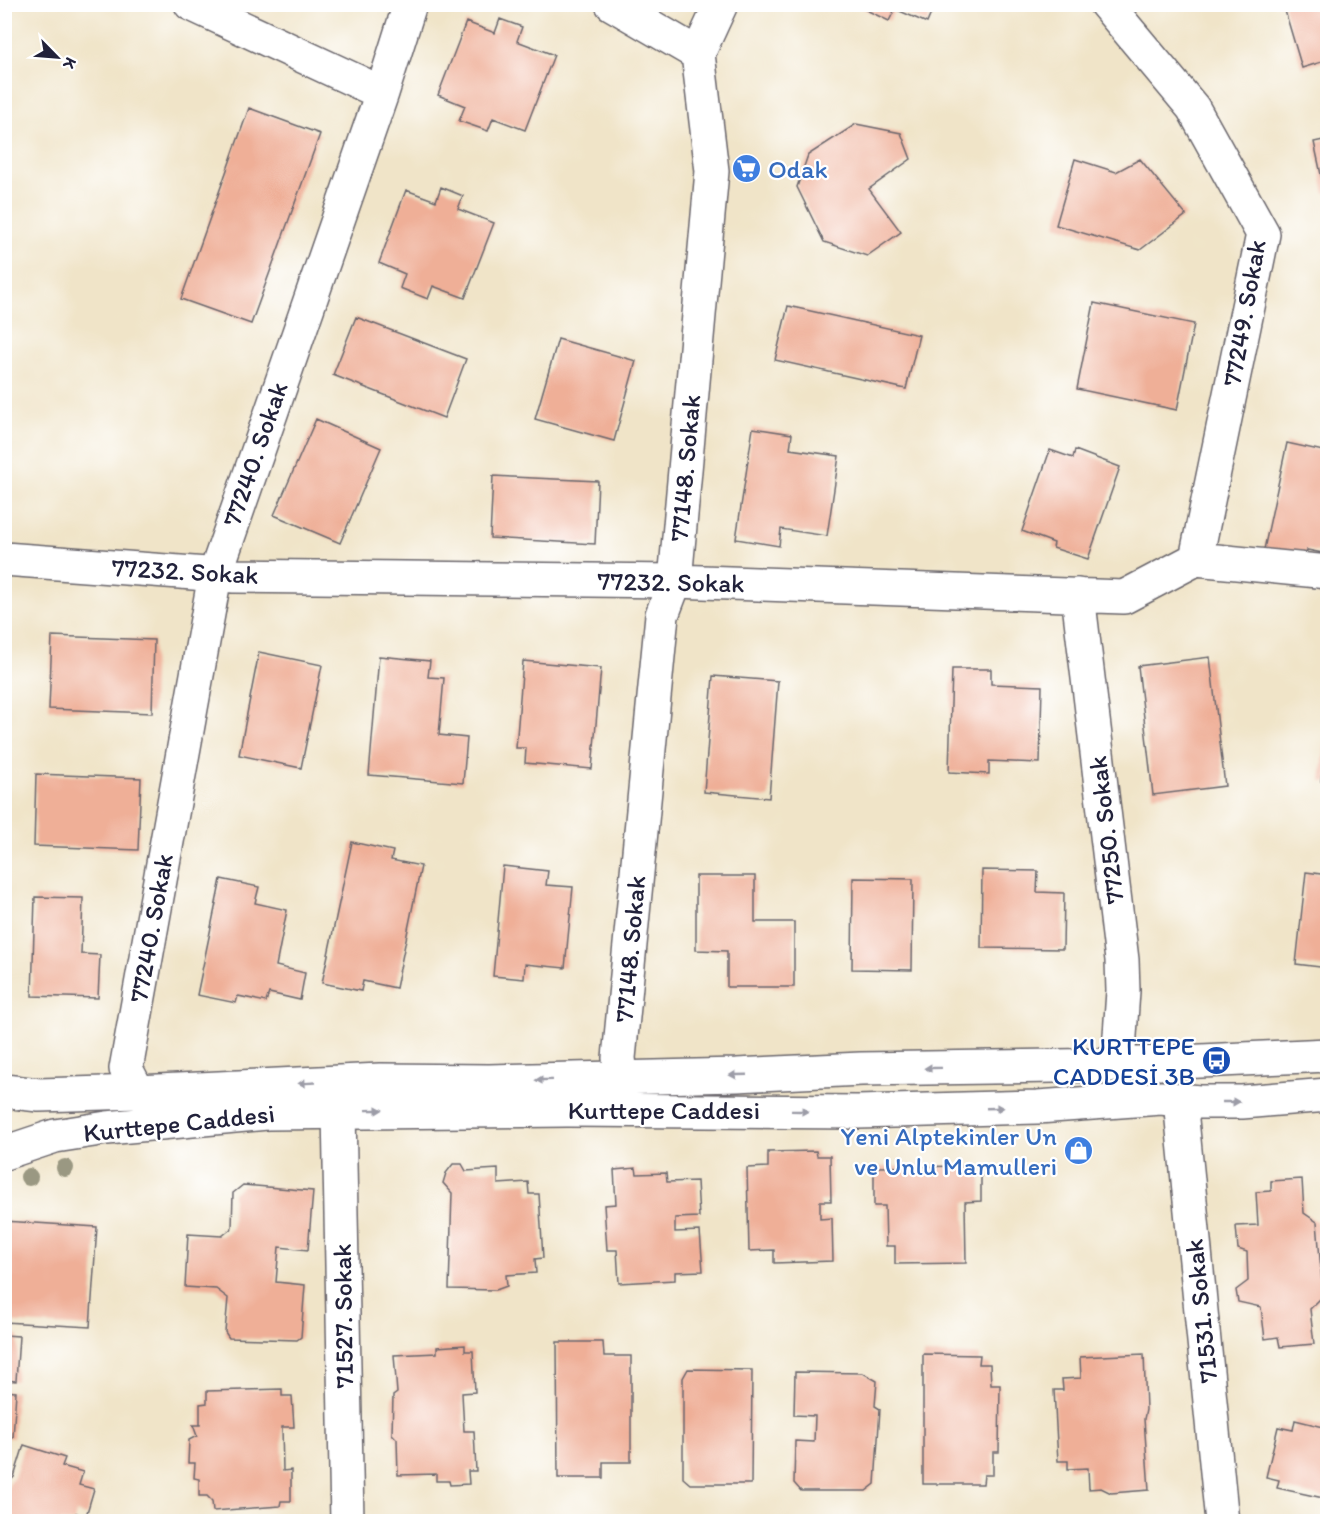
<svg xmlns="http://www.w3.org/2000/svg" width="1332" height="1526" font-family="Itim,sans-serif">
<rect width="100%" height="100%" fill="#fff"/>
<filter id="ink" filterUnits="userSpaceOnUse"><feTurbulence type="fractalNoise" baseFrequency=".0167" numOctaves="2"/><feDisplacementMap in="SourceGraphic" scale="12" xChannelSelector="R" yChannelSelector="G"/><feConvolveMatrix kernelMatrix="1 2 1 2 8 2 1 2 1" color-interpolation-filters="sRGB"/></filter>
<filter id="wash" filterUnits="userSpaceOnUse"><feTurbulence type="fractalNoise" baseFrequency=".008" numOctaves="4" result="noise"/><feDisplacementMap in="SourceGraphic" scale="24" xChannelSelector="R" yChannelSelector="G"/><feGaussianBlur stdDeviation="1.35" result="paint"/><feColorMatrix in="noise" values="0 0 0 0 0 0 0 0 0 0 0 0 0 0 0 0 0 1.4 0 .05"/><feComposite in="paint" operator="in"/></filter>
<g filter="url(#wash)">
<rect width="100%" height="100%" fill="#f0e4c8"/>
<g id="blocks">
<path fill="#efaf97" d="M 863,4 L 935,4 L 927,23 L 895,9 L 889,21 L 862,8 Z
M 1283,4 L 1328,4 L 1328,60 L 1302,68 Z
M 500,19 L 522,27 L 517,41 L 554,55 L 525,130 L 493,118 L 488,131 L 459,121 L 465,106 L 438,95 L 466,22 L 495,33 Z
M 249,108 L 320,134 L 251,324 L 181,299 Z
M 856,124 L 901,133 L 911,159 L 869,189 L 901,232 L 867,256 L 824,242 L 797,187 L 808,155 Z
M 1328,139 L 1328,192 L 1325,193 L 1314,142 Z
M 1075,159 L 1116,172 L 1140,159 L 1186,215 L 1140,250 L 1056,225 Z
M 441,187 L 463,196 L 458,209 L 494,223 L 465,298 L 433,286 L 428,299 L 400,288 L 405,274 L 379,263 L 406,190 L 436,201 Z
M 1094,303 L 1194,324 L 1177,410 L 1077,389 Z
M 788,306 L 919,335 L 906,389 L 775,360 Z
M 356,317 L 466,359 L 444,418 L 333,375 Z
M 558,339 L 636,361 L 614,441 L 535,419 Z
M 316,419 L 381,448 L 340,543 L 274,515 Z
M 753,428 L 792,434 L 790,449 L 839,456 L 827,536 L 781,529 L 779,546 L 736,539 Z
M 1287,443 L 1328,452 L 1328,554 L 1307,550 L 1305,563 L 1263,554 Z
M 1050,450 L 1073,458 L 1075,450 L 1120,467 L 1088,559 L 1053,548 L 1054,543 L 1022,531 Z
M 493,476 L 598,481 L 595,544 L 490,538 Z
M 52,636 L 154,640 L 152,713 L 49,709 Z
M 259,652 L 322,665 L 301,768 L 239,755 Z
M 379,656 L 430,661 L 428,677 L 444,678 L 439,735 L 467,738 L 463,783 L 369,775 Z
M 1210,657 L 1225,786 L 1153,795 L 1138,666 Z
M 523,661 L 601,668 L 592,769 L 525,763 L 526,748 L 516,748 Z
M 952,669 L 991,669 L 991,684 L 1042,686 L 1040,763 L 989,761 L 989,774 L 949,772 Z
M 713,676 L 778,681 L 769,798 L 704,792 Z
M 1326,736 L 1328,736 L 1328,782 L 1321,781 Z
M 36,774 L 141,778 L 138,850 L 34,846 Z
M 352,842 L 393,851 L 391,860 L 421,866 L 396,988 L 363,981 L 361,991 L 322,983 Z
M 503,866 L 548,871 L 546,885 L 573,887 L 565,968 L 525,964 L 524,979 L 493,976 Z
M 982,870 L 1038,871 L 1037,892 L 1064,893 L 1063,949 L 981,948 Z
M 1306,872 L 1328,875 L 1328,968 L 1296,964 Z
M 696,876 L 755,876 L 755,922 L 794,922 L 794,987 L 727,987 L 727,951 L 696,950 Z
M 853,878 L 913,879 L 912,970 L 852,969 Z
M 221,879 L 259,887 L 255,903 L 287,910 L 276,966 L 305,973 L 300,1000 L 269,993 L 266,1002 L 238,996 L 236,1003 L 197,995 Z
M 35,897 L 83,898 L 81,954 L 100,955 L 98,998 L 32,996 Z
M 816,1151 L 817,1156 L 830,1156 L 831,1201 L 820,1201 L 820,1219 L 832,1218 L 833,1261 L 774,1263 L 774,1250 L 749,1251 L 747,1168 L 768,1167 L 768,1152 Z
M 453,1164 L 462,1164 L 466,1171 L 498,1169 L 498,1184 L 528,1182 L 529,1194 L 539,1194 L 543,1258 L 535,1259 L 536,1273 L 506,1275 L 507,1286 L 496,1290 L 449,1289 L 452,1193 L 443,1183 L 446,1173 Z
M 981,1166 L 981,1201 L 965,1202 L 966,1263 L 895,1264 L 895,1246 L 886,1246 L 885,1206 L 874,1206 L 874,1167 Z
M 636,1168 L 637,1174 L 666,1173 L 667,1182 L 697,1181 L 699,1217 L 675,1218 L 675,1232 L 700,1231 L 703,1271 L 675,1272 L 675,1280 L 619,1283 L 617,1250 L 607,1250 L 604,1205 L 616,1204 L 614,1170 Z
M 1302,1179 L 1304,1213 L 1317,1222 L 1323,1296 L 1310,1309 L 1314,1344 L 1280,1347 L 1278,1337 L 1265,1339 L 1261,1307 L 1238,1302 L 1236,1290 L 1248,1281 L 1247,1252 L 1238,1249 L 1236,1226 L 1258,1225 L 1256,1192 L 1271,1191 L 1271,1181 Z
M 243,1185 L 313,1191 L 308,1250 L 279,1247 L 276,1282 L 305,1285 L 301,1337 L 297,1340 L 229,1338 L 225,1332 L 228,1298 L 216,1289 L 185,1287 L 188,1234 L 222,1236 L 232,1228 L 233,1193 Z
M 4,1221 L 97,1227 L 90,1327 L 4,1322 Z
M 4,1335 L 19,1336 L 16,1381 L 4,1380 Z
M 557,1342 L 603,1342 L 604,1356 L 631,1356 L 631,1462 L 603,1462 L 603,1478 L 558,1478 Z
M 465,1345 L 465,1351 L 473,1351 L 475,1392 L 462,1393 L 464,1431 L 474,1431 L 476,1471 L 468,1471 L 469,1484 L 450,1485 L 449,1481 L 436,1481 L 436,1474 L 398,1475 L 397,1439 L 392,1434 L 393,1396 L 397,1393 L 394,1355 L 437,1353 L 437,1347 Z
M 923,1354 L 980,1355 L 979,1364 L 990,1364 L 991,1385 L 1000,1385 L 999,1452 L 993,1452 L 993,1475 L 984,1475 L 983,1484 L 923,1484 Z
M 1144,1354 L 1146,1410 L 1144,1419 L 1149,1490 L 1111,1493 L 1101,1488 L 1089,1489 L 1088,1468 L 1068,1469 L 1068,1461 L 1058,1461 L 1054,1390 L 1063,1390 L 1062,1379 L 1081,1378 L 1080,1357 Z
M 688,1369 L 752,1370 L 751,1484 L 690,1484 L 683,1478 L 683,1378 Z
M 795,1372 L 863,1373 L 877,1381 L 875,1406 L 880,1409 L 875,1484 L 866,1491 L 801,1491 L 794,1483 L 795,1441 L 814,1442 L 815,1416 L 794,1415 Z
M 282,1389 L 282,1396 L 292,1396 L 294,1427 L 282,1427 L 283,1471 L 291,1470 L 291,1501 L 281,1501 L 280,1506 L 213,1511 L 212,1501 L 207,1496 L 199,1496 L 199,1479 L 194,1478 L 195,1463 L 188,1463 L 189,1440 L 197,1436 L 193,1425 L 200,1425 L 200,1404 L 207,1403 L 207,1391 Z
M 4,1391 L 16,1392 L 13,1438 L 4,1437 Z
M 1295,1420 L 1328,1428 L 1328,1499 L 1277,1488 L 1279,1480 L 1266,1477 L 1278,1427 L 1293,1430 Z
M 24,1445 L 65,1458 L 62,1466 L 83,1472 L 79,1485 L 94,1489 L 86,1516 L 76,1513 L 74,1522 L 4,1522 L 4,1497 L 11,1480 L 14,1477 Z"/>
</g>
</g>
<g filter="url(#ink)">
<use href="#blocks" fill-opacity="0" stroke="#6a666c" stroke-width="1.5"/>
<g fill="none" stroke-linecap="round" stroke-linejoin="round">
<defs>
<path id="street" d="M 191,4 L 382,93
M 612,4 L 698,54
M 1106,4 L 1193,108 L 1263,234 L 1196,559
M 4,559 L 234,576 L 675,581 L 1124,597 L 1196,559 L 1328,572
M 1078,595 L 1122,960 L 1123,991 L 1118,1065
M 621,1076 L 619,1058 L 662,615 L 675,581 L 712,171 L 698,54 L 721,4
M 138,1092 L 126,1069 L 215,575 L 382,93 L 410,4
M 1180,1100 L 1222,1522
M 339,1111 L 347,1522"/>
<path id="secondary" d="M 4,1091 L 39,1095 L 138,1092 L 380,1080 L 489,1081 L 737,1075 L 861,1069 L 1118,1065 L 1328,1055
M 4,1153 L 55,1136 L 107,1128 L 267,1113 L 567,1110 L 858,1112 L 1038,1107 L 1161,1098 L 1199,1102 L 1242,1102 L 1328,1095"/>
</defs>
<use href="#street" stroke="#6a666c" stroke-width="36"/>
<use href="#secondary" stroke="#6a666c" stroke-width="36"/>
<use href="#street" stroke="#fff" stroke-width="33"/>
<use href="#secondary" stroke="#fff" stroke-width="33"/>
</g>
<g fill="#9a9882">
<circle cx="65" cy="1168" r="9"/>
<circle cx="29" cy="1177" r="9"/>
</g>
<defs><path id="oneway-solid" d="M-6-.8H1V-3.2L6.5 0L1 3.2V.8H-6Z" transform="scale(1.5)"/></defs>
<g fill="#9c9ca7">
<use href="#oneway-solid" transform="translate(933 1068) rotate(179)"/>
<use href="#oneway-solid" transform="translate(738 1075) rotate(178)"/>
<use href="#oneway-solid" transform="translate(544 1080) rotate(179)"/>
<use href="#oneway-solid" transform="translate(307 1083) rotate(177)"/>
<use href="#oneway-solid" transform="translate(1231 1102)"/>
<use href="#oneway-solid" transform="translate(995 1108) rotate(-2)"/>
<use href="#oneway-solid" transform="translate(374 1110) rotate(-1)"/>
<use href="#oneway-solid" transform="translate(800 1111) rotate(1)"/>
</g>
</g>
<defs>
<symbol id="supermarket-disc" viewBox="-11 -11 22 22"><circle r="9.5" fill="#3f7fe0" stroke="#fff"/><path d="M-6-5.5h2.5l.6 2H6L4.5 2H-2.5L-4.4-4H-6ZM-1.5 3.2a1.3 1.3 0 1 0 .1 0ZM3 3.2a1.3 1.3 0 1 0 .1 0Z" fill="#fff"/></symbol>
<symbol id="bus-disc" viewBox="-11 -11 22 22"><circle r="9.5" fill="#1a4fb4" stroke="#fff"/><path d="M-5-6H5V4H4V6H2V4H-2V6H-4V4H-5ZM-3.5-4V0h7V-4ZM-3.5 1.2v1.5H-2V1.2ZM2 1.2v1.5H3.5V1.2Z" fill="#fff"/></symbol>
<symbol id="shop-disc" viewBox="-11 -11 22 22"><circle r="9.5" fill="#3f7fe0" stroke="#fff"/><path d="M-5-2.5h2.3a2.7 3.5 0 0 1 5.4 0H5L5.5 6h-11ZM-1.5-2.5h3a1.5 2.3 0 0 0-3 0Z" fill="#fff"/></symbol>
</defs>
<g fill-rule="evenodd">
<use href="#supermarket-disc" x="730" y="152" width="33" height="33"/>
<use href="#bus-disc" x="1200" y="1044" width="33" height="33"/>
<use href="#shop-disc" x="1062" y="1134" width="33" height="33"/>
</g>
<g text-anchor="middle" stroke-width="4.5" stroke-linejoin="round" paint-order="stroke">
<g font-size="26" fill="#366cbe" stroke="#fff" text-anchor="start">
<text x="768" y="178">Odak</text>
<text x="1057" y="1145" text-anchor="end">Yeni Alptekinler Un<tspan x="1057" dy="30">ve Unlu Mamulleri</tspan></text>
</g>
<g font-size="26" fill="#22223b" stroke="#fff">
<text transform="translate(1244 313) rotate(-80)" y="9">77249. Sokak</text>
<text transform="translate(255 454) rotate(-71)" y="9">77240. Sokak</text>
<text transform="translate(685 468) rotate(-85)" y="9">77148. Sokak</text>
<text transform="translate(185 571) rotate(3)" y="9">77232. Sokak</text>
<text transform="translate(671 582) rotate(1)" y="9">77232. Sokak</text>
<text transform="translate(1106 830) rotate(-97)" y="9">77250. Sokak</text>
<text transform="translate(151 928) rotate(-80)" y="9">77240. Sokak</text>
<text transform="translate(630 949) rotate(-85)" y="9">77148. Sokak</text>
<text x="664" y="1119">Kurttepe Caddesi</text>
<text transform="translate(179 1123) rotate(-6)" y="9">Kurttepe Caddesi</text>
<text transform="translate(1201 1311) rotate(-96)" y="9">71531. Sokak</text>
<text transform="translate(343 1316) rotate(-91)" y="9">71527. Sokak</text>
</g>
<g font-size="26" fill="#164399" stroke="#fff" text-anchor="end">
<text x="1195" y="1055">KURTTEPE<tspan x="1195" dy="30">CADDESİ 3B</tspan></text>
</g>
</g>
<rect width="1332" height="1526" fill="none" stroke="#fff" stroke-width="24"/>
<g transform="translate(57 57) rotate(115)" stroke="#ffffff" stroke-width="4.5" paint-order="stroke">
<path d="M0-4.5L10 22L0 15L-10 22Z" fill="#22223b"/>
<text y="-9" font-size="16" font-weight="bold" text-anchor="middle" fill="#22223b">K</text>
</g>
</svg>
